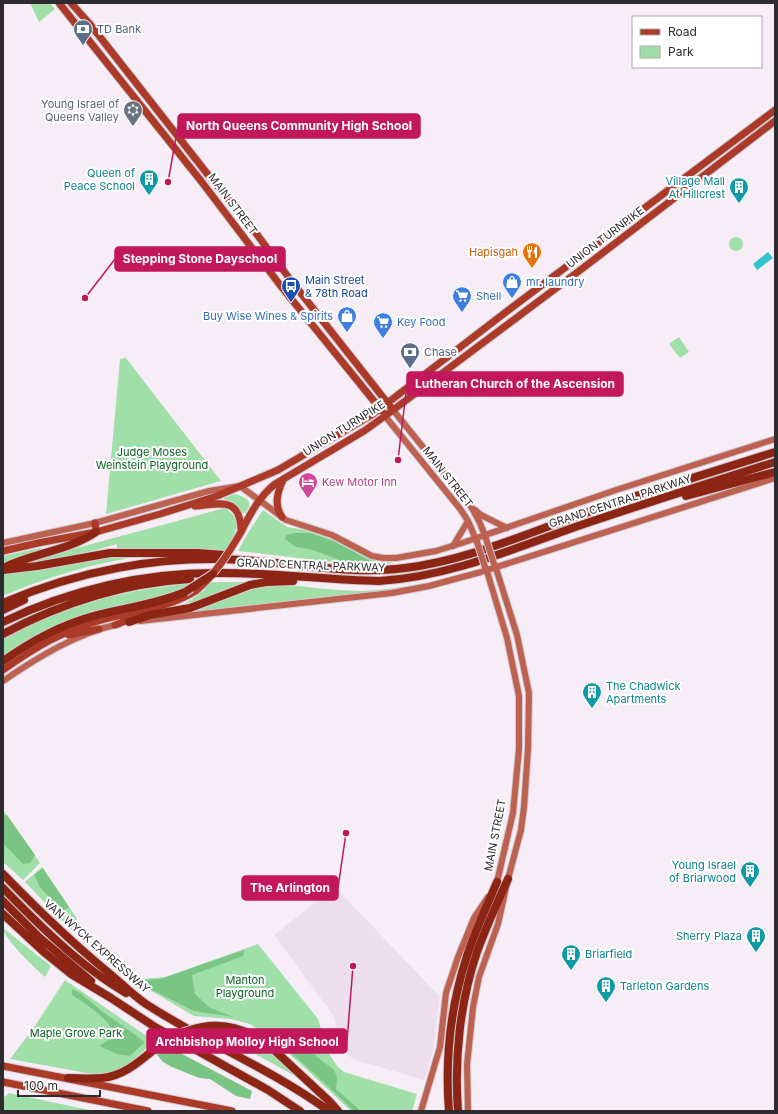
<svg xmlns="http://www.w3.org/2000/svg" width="778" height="1114" font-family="Inter,sans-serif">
<rect width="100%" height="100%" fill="#f7edf7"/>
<path fill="#eddeee" d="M 335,887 L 440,997 L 432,1056 L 424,1080 L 356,1060 L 343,1052 L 333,1015 L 274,935 Z"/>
<path fill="#a0dfa7" d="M 30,3 L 50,3 L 55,9 L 39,22 Z
M729 244a7 7 0 1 1 14 0a7 7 0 1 1-14 0Z
M 679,337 L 689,352 L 680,358 L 669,344 Z
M 126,358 L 221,481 L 106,514 L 120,359 Z
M 235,494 C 239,495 241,496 245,498 C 253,503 249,508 244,514 C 238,508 234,502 225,500 L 224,498 Z
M 225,508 C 245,522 235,531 226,550 L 117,548 L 117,544 L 92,551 L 48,560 L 134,555 L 135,557 C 89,565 46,577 3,596 L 3,572 L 21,563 Z
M 263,510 L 287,527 L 305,530 L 331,539 L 371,559 L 394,563 L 376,565 L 349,564 L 238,551 L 248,533 Z
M 41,548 L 42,551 L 3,564 L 3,556 Z
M 220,582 L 245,582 L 245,584 L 190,605 L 189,603 L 182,606 L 206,589 L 181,591 L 3,657 L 3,638 C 66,602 148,584 220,582 Z
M 280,584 C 308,587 336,591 364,591 C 380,590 397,588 413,585 L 391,590 L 193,612 L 193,611 L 248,589 Z
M 3,810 L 40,863 L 23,880 L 3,862 Z
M 42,867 L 76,917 L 77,920 L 72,931 L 25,882 Z
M 3,928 L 51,966 L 45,977 C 36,969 3,938 3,928 Z
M 258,944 L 318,1019 L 328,1052 L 337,1066 L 344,1072 L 417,1094 L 412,1111 L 351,1111 L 305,1068 L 271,1038 L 250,1024 L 230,1019 L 194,1016 L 138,983 L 142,979 L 165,977 Z
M 65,980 L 154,1041 L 126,1067 L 112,1073 L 92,1074 L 10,1059 L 35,1026 Z
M 212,1030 C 255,1034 265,1048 295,1076 Z
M 9,1093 L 94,1111 L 3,1111 L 3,1098 Z"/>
<path fill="#7ac484" d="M 295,533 L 310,533 L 335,542 L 374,563 L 360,563 L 339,560 L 313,550 L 296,547 L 285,539 L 286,535 Z
M 7,815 L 35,855 L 30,863 L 23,864 L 3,843 L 3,816 Z
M 43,868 L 46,873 L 69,907 L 64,910 L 59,909 L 40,887 L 34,875 Z
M 244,950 L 243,956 L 192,975 L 195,994 L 210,1008 L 234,1017 L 194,1011 L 136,982 L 132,977 L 143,980 L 161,979 Z
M 72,989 L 80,993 L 103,1012 L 145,1042 L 130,1056 L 117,1054 L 99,1046 L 116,1036 C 108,1018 88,1005 72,995 Z
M 275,1030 L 305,1040 L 317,1057 L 334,1070 L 337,1077 L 336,1089 L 361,1111 L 354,1111 L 318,1077 L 268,1032 Z
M 167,1046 L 252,1091 L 250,1099 L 236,1096 L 210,1079 L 199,1078 L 172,1067 L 163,1062 L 157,1055 Z"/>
<path fill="#31c4cf" d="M 768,252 L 773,258 L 757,270 L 753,264 Z"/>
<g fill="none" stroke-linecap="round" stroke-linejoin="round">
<defs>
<path id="secondary" d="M 393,410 L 472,508 L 479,521 L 486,538
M 385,416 L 461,510 L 468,521 L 477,542
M 475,510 L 481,515 L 507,528
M 3,543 L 95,523 L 209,491 L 240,486 L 286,520 L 332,535 L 372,556 L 383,558 L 396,558 L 436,551 L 462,543 L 616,490 L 775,439
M 453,546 L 468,521
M 486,568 L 507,638 L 519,696 L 519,749 L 513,813 L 497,882 L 495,886
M 140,621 L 392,593 L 429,586 L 481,572 L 775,478
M 3,681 C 38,657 77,633 119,624
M 421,1111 L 440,1047 L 446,993 L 458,957 L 474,918 L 488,897
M 468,1111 L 467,1065 L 473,1007 L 479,977 L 498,924 L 508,879 L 521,830 L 524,807 L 528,749 L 529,693 L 517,635 L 495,565"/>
<path id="primary" d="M 59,3 L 201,181 L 280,285 L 382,411
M 71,3 L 89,23 L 209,176 L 250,225 L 289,278 L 393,410
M 195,506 C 219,504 240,496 241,530
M 282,517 C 274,505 277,493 283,480
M 95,523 L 96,532
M 241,532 C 250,514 259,497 275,484 L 364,431 L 385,416 L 583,268 L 775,121
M 3,551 L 38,543 L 96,532 L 160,514 L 217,496 L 278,470 L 373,414 L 506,312 L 775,110
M 115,625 L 133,618
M 69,635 L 99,629
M 3,670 C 34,648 64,630 101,620 C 133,611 168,609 197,590
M 3,1066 L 232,1111
M 3,1082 L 148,1111"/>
<path id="highway" d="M 686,496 L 775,472
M 3,568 C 33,553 68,551 96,532
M 3,570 L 37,566 L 110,553 L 198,553 L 224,555
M 3,603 C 77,571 160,555 241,560 C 295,563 351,575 405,568 C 464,561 521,536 577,516 C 642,493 709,473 775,452
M 3,610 L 24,600
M 3,622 C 72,589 146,572 222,573 C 275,573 327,580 379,581 C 448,577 513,549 578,526 C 643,504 709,483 775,462
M 129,622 L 150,615 L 190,608 L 250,585 L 266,582 L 293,581
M 3,634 C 61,603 124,583 190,579
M 3,661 C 30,642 58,626 90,617 C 122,608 155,605 185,592
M 3,874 C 37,909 71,942 109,973 C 121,983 133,995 146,1004 C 206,1043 271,1069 329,1111
M 3,888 C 39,925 81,967 126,993
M 3,901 L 40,938 L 91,981
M 3,914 L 45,953 L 71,974 L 111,998 L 155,1027 L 268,1090 L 300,1111
M 272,1048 L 329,1101 L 338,1111
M 68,1078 C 79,1078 91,1079 102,1078 C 124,1076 140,1061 156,1048
M 449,1111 C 445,1060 451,1005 467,956 C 475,931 487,906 497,882
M 458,1111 C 454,1059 460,1002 477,952 C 486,927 497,903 508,879"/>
</defs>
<use href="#secondary" stroke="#d3cad3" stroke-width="8"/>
<use href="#primary" stroke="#d3cad3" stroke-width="9"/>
<use href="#highway" stroke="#d3cad3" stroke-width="10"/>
<use href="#secondary" stroke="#bd6151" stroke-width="6"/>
<use href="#primary" stroke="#ab3a29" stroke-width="7"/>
<use href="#highway" stroke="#8d2515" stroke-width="8"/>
<defs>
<path id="secondary-bridge" d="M 486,539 L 494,564
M 477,542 L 485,567"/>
<path id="primary-bridge" d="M 197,590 C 216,573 228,554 241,532"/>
<path id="highway-bridge" d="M 185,592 L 213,574
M 156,1048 C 195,1020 234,1017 272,1048"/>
</defs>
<use href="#secondary-bridge" stroke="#d3cad3" stroke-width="8" stroke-linecap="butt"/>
<use href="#primary-bridge" stroke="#d3cad3" stroke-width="9" stroke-linecap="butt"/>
<use href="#highway-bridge" stroke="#d3cad3" stroke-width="10" stroke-linecap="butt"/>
<use href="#secondary-bridge" stroke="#bd6151" stroke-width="6"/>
<use href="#primary-bridge" stroke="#ab3a29" stroke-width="7"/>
<use href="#highway-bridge" stroke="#8d2515" stroke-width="8"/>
</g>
<defs>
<symbol id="bank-pin" viewBox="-11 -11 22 30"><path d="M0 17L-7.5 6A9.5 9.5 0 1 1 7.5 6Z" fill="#5c6f8a" stroke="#fff"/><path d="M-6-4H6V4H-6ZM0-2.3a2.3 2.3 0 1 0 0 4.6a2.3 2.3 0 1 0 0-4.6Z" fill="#fff"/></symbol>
<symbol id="synagogue-pin" viewBox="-11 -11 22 30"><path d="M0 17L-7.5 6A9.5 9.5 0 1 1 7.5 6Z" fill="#6b7280" stroke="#fff"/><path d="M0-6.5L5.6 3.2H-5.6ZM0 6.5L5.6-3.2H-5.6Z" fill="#fff"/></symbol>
<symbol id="building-pin" viewBox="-11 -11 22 30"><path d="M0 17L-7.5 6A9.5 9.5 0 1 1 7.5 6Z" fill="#0f9aa8" stroke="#fff"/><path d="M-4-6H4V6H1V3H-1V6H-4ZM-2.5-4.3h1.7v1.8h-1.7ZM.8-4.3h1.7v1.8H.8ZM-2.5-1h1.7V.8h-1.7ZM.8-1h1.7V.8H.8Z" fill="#fff"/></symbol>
<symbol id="restaurant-pin" viewBox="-11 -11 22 30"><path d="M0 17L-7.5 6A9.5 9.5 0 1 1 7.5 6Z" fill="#e8710a" stroke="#fff"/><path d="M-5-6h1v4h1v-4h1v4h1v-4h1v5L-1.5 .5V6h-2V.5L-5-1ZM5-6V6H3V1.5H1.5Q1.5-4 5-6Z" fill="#fff"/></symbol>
<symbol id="shop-pin" viewBox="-11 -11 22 30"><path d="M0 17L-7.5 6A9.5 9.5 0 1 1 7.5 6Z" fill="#3f7fe0" stroke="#fff"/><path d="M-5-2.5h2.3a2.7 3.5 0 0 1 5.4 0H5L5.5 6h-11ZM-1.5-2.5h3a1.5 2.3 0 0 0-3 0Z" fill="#fff"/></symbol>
<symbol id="bus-pin" viewBox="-11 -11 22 30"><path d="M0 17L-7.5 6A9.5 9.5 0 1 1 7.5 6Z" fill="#1a4fb4" stroke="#fff"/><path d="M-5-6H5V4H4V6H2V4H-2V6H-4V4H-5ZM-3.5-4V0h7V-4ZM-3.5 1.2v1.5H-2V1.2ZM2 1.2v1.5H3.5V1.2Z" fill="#fff"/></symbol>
<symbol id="supermarket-pin" viewBox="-11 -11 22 30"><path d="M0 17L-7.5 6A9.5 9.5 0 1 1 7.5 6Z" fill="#3f7fe0" stroke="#fff"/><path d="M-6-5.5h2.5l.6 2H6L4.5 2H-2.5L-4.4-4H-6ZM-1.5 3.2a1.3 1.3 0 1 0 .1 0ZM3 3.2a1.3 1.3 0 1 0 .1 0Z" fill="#fff"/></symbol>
<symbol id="hotel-pin" viewBox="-11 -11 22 30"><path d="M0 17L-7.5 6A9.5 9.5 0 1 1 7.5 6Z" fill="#d1479c" stroke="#fff"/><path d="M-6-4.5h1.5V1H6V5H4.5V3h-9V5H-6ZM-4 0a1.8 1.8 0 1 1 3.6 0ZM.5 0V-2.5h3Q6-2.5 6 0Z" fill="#fff"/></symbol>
</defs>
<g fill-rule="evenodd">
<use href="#bank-pin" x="72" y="18" width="22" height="30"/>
<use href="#synagogue-pin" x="122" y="99" width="22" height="30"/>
<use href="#building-pin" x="138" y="168" width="22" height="30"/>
<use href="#building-pin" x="728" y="176" width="22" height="30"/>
<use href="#restaurant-pin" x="521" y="241" width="22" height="30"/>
<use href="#shop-pin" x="501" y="271" width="22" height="30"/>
<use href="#bus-pin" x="280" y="275" width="22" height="30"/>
<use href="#supermarket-pin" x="451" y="285" width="22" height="30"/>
<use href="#shop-pin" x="336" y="305" width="22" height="30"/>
<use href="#supermarket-pin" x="372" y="311" width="22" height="30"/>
<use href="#bank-pin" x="399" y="341" width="22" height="30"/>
<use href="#hotel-pin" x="297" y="471" width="22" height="30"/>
<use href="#building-pin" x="581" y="681" width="22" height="30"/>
<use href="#building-pin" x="739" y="860" width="22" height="30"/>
<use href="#building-pin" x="745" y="925" width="22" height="30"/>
<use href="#building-pin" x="560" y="943" width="22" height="30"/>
<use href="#building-pin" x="595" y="975" width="22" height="30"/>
</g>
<g text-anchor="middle" stroke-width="4" stroke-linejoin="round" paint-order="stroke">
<g font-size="11" fill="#4e5e75" stroke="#fff" text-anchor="start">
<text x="97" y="33">TD Bank</text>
<text x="424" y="356">Chase</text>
</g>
<g font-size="11" fill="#5b616d" stroke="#fff" text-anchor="end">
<text x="119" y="108">Young Israel of<tspan x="119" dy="13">Queens Valley</tspan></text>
</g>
<g font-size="11" fill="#0d838f" stroke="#fff" text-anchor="end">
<text x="135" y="177">Queen of<tspan x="135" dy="13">Peace School</tspan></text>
<text x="725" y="185">Village Mall<tspan x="725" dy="13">At Hillcrest</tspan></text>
<text x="606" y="690" text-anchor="start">The Chadwick<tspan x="606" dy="13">Apartments</tspan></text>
<text x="736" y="869">Young Israel<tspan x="736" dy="13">of Briarwood</tspan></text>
<text x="742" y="940">Sherry Plaza</text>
<text x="585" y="958" text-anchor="start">Briarfield</text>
<text x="620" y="990" text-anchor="start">Tarleton Gardens</text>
</g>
<g font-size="11" fill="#2e2b2e" stroke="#fff">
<text transform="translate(233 204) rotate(53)" y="4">MAIN STREET</text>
<text transform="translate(605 237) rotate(-37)" y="4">UNION TURNPIKE</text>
<text transform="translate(344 428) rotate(-32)" y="4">UNION TURNPIKE</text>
<text transform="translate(448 477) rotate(52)" y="4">MAIN STREET</text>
<text transform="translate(620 501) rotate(-18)" y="4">GRAND CENTRAL PARKWAY</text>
<text transform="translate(311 565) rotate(2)" y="4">GRAND CENTRAL PARKWAY</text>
<text transform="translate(495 835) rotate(-79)" y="4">MAIN STREET</text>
<text transform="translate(97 946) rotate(41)" y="4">VAN WYCK EXPRESSWAY</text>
</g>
<g font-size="11" fill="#c56008" stroke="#fff" text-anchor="end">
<text x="518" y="256">Hapisgah</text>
</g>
<g font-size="11" fill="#164399" stroke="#fff" text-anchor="start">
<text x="305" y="284">Main Street<tspan x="305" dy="13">&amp; 78th Road</tspan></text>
</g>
<g font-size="11" fill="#366cbe" stroke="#fff" text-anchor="start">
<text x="526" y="286">mr. laundry</text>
<text x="476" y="300">Shell</text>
<text x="333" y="320" text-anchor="end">Buy Wise Wines &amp; Spirits</text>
<text x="397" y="326">Key Food</text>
</g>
<g font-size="11" fill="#0c6025" stroke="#fff">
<text x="152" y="456">Judge Moses<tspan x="152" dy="13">Weinstein Playground</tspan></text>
<text x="245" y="984">Manton<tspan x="245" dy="13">Playground</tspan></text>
<text x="76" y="1037">Maple Grove Park</text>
</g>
<g font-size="11" fill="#b23c85" stroke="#fff" text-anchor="start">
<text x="322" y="486">Kew Motor Inn</text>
</g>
</g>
<path fill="none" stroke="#c2185b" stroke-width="1.5" d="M168 182L178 126M85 298L115 259M398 460L407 384M346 833L338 888M353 966L347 1041"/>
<g fill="#c2185b" stroke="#fff" stroke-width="1.5">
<circle cx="168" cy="182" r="4"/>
<circle cx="85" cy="298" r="4"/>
<circle cx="398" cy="460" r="4"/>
<circle cx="346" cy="833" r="4"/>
<circle cx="353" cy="966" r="4"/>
</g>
<g fill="#c2185b" stroke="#c2185b" stroke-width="1.5">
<rect x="178" y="114" width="242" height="24" rx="4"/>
<rect x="115" y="247" width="170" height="24" rx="4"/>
<rect x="407" y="372" width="216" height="24" rx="4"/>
<rect x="242" y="876" width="96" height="24" rx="4"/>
<rect x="147" y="1029" width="200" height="24" rx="4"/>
</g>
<g font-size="12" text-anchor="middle" font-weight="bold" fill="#fff">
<text x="299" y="130">North Queens Community High School</text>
<text x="200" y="263">Stepping Stone Dayschool</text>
<text x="515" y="388">Lutheran Church of the Ascension</text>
<text x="290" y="892">The Arlington</text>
<text x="247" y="1046">Archbishop Molloy High School</text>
</g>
<rect width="778" height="1114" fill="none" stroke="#2e2b2e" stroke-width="8"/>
<rect x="632" y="16" width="130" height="52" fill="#ffffff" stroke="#abaaab"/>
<rect x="640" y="29" width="20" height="6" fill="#ab3a29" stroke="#abaaab"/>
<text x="668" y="36" font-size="12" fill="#2e2b2e">Road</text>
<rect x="640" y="46" width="20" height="12" fill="#a0dfa7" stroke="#abaaab"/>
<text x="668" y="56" font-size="12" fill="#2e2b2e">Park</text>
<path d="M18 1090v6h82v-6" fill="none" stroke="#2e2b2e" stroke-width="2"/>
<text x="24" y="1090" font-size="12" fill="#2e2b2e" stroke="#ffffff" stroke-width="3" paint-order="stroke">100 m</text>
</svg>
